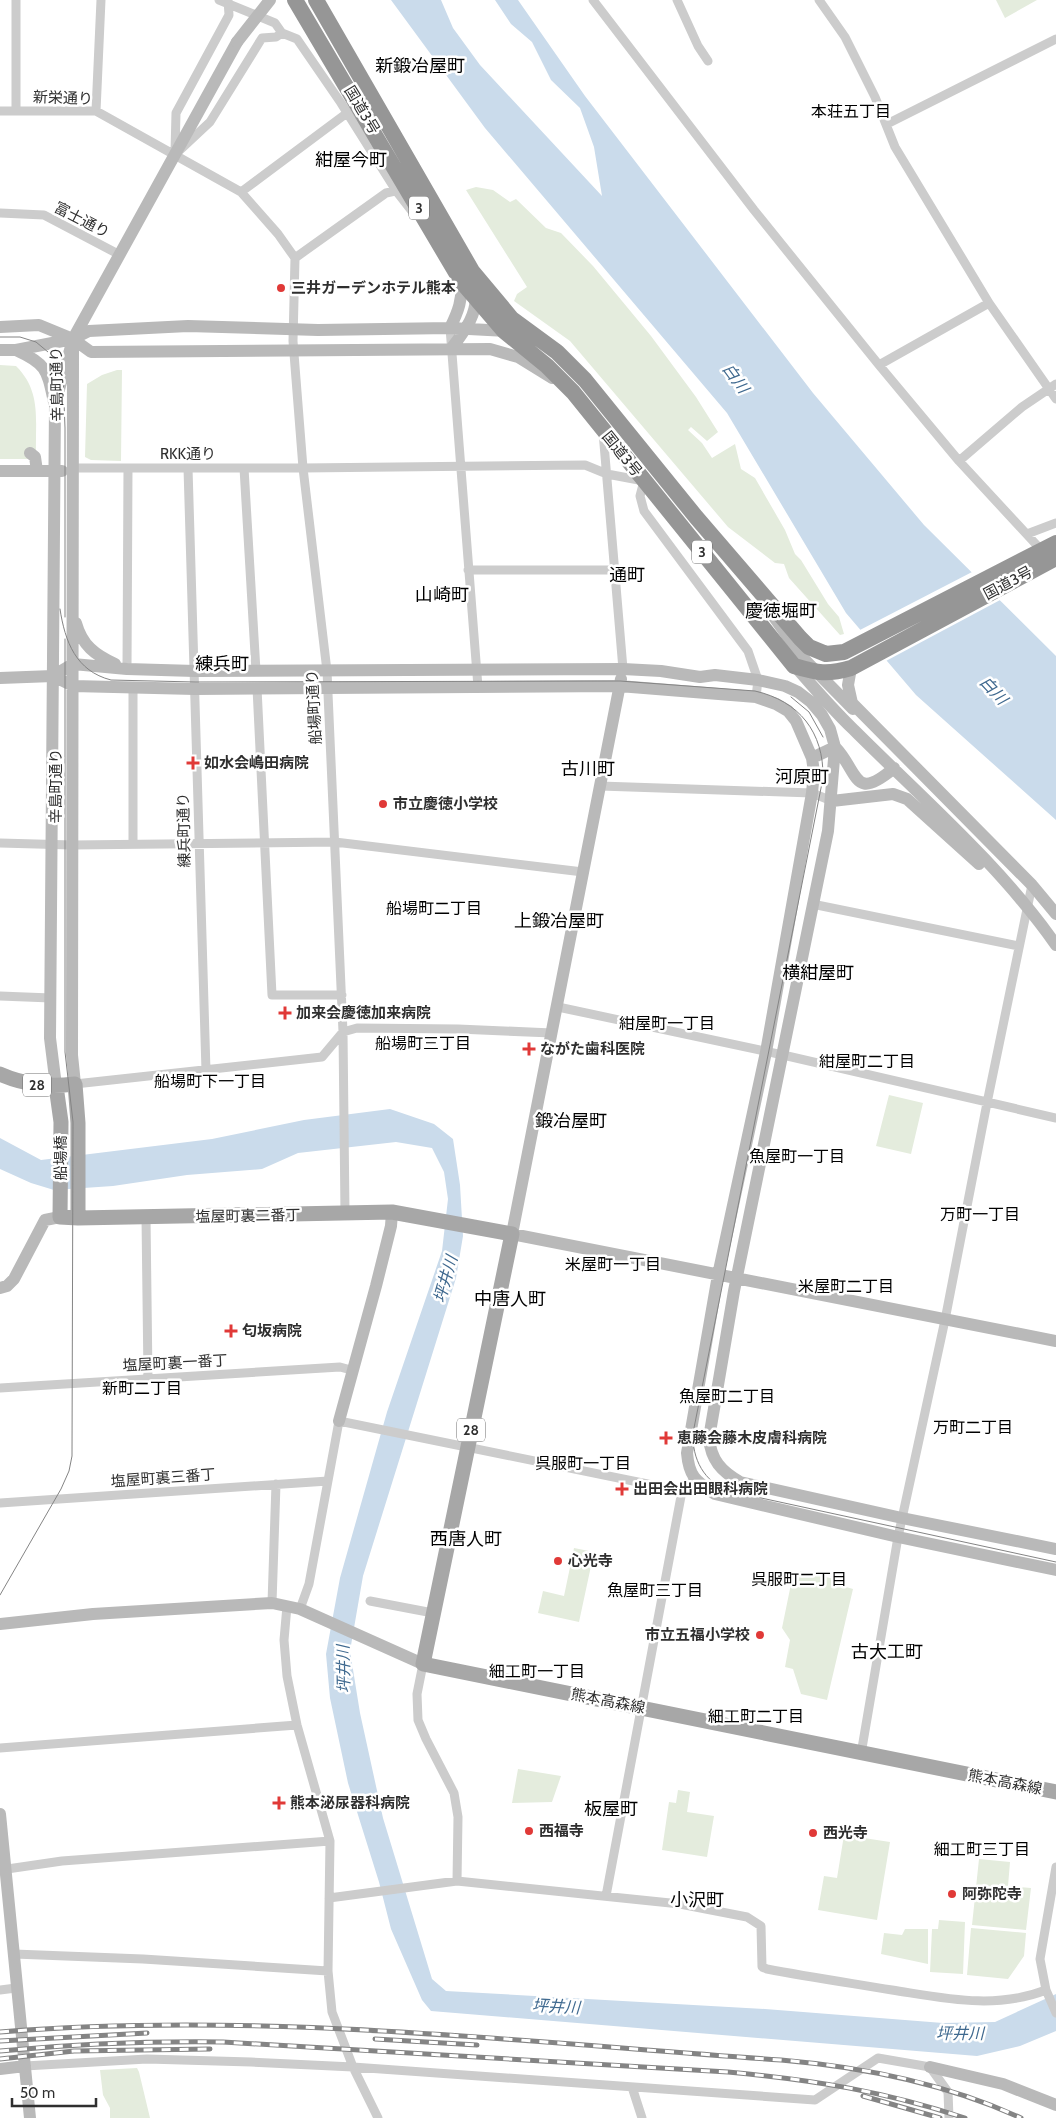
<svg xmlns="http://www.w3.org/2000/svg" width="1056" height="2118" font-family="Cabin,'Noto Sans JP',sans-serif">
<rect width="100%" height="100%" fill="#fff"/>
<path fill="#e4ecdd" d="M 996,0 L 1037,0 L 1005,18 Z
M 476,187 L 493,190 L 510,202 L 516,199 L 546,228 L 561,233 L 593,266 L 651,336 L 696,397 L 718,432 L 707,441 L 691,427 L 688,430 L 702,443 L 712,458 L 735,444 L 741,469 L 755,478 L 785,530 L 795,554 L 801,560 L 828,604 L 839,617 L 844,634 L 840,635 L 789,578 L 784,564 L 775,563 L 728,527 L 570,341 L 514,301 L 517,294 L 527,287 L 466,190 Z
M 0,365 L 16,366 C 42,392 35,420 36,455 L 32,459 L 0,459 Z
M 117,370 L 122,370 L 121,461 L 91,460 L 85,457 L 87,384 L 102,375 Z
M 889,1095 L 923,1103 L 911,1154 L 876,1146 Z
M 574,1548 L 594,1552 L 579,1622 L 538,1613 L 543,1591 L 564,1596 Z
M 800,1571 L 847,1582 L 846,1587 L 853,1589 L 827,1700 L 801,1694 L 793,1669 L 785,1667 L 790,1640 L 782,1628 L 791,1584 L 799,1579 Z
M 518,1769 L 561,1776 L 552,1802 L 512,1803 Z
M 678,1790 L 690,1792 L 687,1812 L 714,1816 L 707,1857 L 662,1850 L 669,1802 L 676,1803 Z
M 844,1835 L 890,1842 L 877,1920 L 818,1910 L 824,1876 L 837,1878 Z
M 979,1859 L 1010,1862 L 1008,1886 L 1031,1888 L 1026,1930 L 972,1925 Z
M 939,1920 L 965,1922 L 963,1974 L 930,1972 L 932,1929 L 938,1929 Z
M 971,1928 L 1026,1933 L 1024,1956 L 1008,1979 L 967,1975 Z
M 905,1929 L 928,1929 L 928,1964 L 881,1954 L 884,1933 L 902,1935 Z
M 137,2068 L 139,2072 L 150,2118 L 110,2118 L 110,2108 L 103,2095 L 100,2070 Z"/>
<path fill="#cadbeb" d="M 391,0 L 441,0 L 453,28 L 480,65 L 602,196 L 594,147 L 580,108 L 551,80 L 532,42 L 511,24 L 495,0 L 518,0 L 585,96 L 813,393 L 924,525 L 1056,656 L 1056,820 L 916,695 L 846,613 L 727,413 L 485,128 Z
M 390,1109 L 434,1124 L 453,1139 L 460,1185 L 463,1236 L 456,1278 L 363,1576 L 350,1651 L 360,1713 L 383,1818 L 432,1979 L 446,1991 L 765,2009 L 943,2023 L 995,2022 L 1056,1994 L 1056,2031 L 1020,2046 L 977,2056 L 431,2011 L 422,2000 L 391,1929 L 379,1882 L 348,1783 L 330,1698 L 326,1654 L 340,1578 L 387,1412 L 442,1251 L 448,1199 L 444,1172 L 432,1148 L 396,1142 L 298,1153 L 262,1169 L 187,1175 L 113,1186 L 54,1190 L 31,1183 L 0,1169 L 0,1138 L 41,1160 L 212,1139 L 304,1120 Z"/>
<path fill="#fff" d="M 974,571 L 1002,599 L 884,662 L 858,631 Z"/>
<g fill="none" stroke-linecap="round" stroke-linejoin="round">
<path stroke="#ccc" stroke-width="9" d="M 219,0 L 275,23 L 282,33
M 593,0 L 754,210 L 879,365 L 959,461 L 1044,553
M 677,0 L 698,46 L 708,61
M 819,0 L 845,37 L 875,97 L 895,147 L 989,303 L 1056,399
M 0,111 L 96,111 L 241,192 L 278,234 L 295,258 L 293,341 L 303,468 L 327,671 L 343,1032 L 345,1214
M 16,111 L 16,0
M 96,111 L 101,0
M 887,124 L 1056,39
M 180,150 L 210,122 L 262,38 L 276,37 L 282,33 L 297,39 L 341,103 L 397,192 L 411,210
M 175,152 L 176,113 L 229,15 L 228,0
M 241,192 L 347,113
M 0,213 L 44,215 L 120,255
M 295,258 L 386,193 L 400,190
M 450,328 L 478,687
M 879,365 L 989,303
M 603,432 L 623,669
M 959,461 L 1022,407 L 1056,384
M 73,468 L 303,468 L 585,465 L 607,474 L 644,481 L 640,496 L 644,511 L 748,651 L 758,680 L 756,697
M 188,468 L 206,1071
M 244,468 L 256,671
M 1027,534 L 1056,523
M 468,570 L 615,570
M 127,669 L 128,468
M 257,688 L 272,995 L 342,995
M 600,786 L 812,793 L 832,801
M 0,843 L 72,845 L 335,842 L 583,872
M 133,843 L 133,687
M 812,904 L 1019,946
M 0,996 L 51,998
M 558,1007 L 783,1055 L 1056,1118
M 75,1084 L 322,1057 L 343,1032 L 357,1028 L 458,1029 L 552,1033
M 146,1217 L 148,1378
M 0,1388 L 340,1367 L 351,1370
M 0,1503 L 328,1481
M 370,1601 L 433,1613
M 272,1603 L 276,1484
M 300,1609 L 309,1584 L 339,1421 L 682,1491
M 423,1664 L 417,1694 L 418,1720 L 426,1739 L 454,1793 L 458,1817 L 457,1881
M 0,1748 L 297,1725
M 861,1754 L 898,1537 L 945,1320 L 987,1103 L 1032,885
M 1056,1867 L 1040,1959 L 1046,1990 L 1056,2013
M 0,1870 L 62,1861 L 330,1841
M 606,1896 L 682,1491 L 694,1479
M 329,1898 L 457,1881 L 680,1904 L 747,1917 L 761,1926 L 762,1967 L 767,1969 C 809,1977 850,1983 892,1990 C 944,1998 995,2010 1046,1990
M 14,1954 L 143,1959 L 328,1971 L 330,1841 L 297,1725 L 287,1676 L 284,1640 L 287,1606
M 328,1971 L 332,2012 L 353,2067 L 378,2118
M 0,1990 L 16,1988
M 25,2066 L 147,2059 L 251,2062 L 353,2067 L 815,2100 L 878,2058 L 930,2067 L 948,2092 L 949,2118
M 632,2087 L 642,2118"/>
<path stroke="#b9b9b9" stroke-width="12" d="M 0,327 L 39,325 L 73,339 L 91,352 L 490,349 L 518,357 L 552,378
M 450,328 C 458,312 463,299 461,281
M 451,349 C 462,334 479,314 475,293
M 0,350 L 16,350 L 73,339 L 89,331 L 188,326 L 318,330 L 450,328 L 507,331
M 16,350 C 47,364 47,370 54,402
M 73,351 L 72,1055 L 75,1084
M 30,453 L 35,457 L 37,471
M 0,471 L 62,471
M 774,617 L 803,658 L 853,709
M 76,623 C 82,645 95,655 115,664
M 795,666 C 814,688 833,710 854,730 C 923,799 1000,865 1056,945
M 851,668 L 848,685 L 852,703 L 1032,885 L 1056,914
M 53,676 L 73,686 L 195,689 L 619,686 L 756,697 L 776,704 L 788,711 L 796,721 L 812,758 L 814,772 L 812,793 L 766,1052 L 718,1275 L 687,1453 C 689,1477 696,1481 715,1494 L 898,1537 L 1056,1570
M 0,678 L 53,676 L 73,664 L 127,669 L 195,671 L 623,669 L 661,671 L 700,677 L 715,675 L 758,680 L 785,686 L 798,692 L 811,702 L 822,715 L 830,729 L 835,747 L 828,831 L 734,1291 L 709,1438 C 711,1460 721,1471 740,1482 L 902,1518 L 1056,1549
M 621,679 L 512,1234 L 1056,1341
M 812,758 L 835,747 C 859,772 853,803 894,768
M 832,801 L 893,794 L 907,799 L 979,864
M 56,1086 L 50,1038 L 55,404 L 73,339 L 237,42
M 0,1288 L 7,1286 L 14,1279 L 45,1220 L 60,1217
M 339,1421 L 376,1286 L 391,1226 L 392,1212
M 0,1624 L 93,1614 L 272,1603 L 300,1609 L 423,1664
M 0,1814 L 30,2118
M 930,2067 L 1003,2084 L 1056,2105
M 0,2069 L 25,2066"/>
<path stroke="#a7a7a7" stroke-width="15" d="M 0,1074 C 25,1085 48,1087 75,1084 L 78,1123 L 78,1218
M 56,1086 L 61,1122 L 60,1217 L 78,1218 L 392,1212 L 512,1234 L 423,1664 L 1056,1792"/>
<path stroke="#969696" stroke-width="16" d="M 295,0 L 461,281 L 504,331 L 547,366 L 573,392 L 794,666 C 818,673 827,675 851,668 L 1056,558
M 316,0 L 472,271 L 512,319 L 557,352 L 585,380 L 696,517 L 800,638 L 809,647 L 826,654 L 844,652 L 1056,543"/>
<path stroke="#848484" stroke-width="1" d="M 0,337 L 20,337 L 36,342 L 54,357 L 63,374 L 65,428 L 65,617
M 60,609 C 65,642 76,671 111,680 L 195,682 L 620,681 L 755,691 C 799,701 824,732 823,778 L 693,1433 C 692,1459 704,1482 729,1491 L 1056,1562
M 791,697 L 809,712 L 823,737
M 0,1595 L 61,1489 L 69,1471 L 72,1456 L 73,1122 L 65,1052 L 65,639"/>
<defs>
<path id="rail" d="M 0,2032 C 260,2011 521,2042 781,2060 C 863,2067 945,2083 1021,2118
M 375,2039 L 477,2045
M 0,2041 L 147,2033
M 0,2051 C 75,2044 148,2041 223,2042 L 728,2072 C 814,2080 883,2091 965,2118
M 0,2059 L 74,2051 L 210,2049
M 863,2096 L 940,2118"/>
</defs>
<use href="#rail" stroke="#848484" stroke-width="5"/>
<use href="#rail" stroke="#fff" stroke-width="3" stroke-dasharray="9" stroke-linecap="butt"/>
<path stroke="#b9b9b9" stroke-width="12" d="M 237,42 L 270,0"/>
</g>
<g fill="#e03937" stroke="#fff" stroke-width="2">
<circle cx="281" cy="288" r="5"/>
<path d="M190.5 755.5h5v5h5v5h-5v5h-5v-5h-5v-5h5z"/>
<circle cx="383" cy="804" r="5"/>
<path d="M282.5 1005.5h5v5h5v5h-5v5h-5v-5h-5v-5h5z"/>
<path d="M526.5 1041.5h5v5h5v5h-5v5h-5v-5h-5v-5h5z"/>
<path d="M228.5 1323.5h5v5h5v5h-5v5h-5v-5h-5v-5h5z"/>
<path d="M663.5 1430.5h5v5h5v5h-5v5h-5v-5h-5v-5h5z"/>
<path d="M619.5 1481.5h5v5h5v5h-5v5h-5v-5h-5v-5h5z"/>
<circle cx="558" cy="1561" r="5"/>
<circle cx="760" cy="1635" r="5"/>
<path d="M276.5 1795.5h5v5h5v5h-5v5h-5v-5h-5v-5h5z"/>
<circle cx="529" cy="1831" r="5"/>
<circle cx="813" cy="1833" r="5"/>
<circle cx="952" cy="1894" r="5"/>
</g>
<g text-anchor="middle" stroke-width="5" stroke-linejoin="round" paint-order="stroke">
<g fill="#fff" stroke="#6d6d6d" stroke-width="1">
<rect x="409" y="196.5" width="20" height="23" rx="4"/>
<rect x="692" y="540.5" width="20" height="23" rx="4"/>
<rect x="23" y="1073.5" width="28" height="23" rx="4"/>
<rect x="457" y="1418.5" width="28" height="23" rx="4"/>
</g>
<g font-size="14" font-weight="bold" fill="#2f2f2f">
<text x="419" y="213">3</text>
<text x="702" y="557">3</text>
<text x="37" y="1090">28</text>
<text x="471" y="1435">28</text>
</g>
<g font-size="15" fill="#2f2f2f" stroke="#fff">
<text transform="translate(63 98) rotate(2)" y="5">新栄通り</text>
<text transform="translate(362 110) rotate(59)" y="5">国道3号</text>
<text transform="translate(82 220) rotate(27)" y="5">富士通り</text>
<text transform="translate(57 384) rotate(-91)" y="5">辛島町通り</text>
<text x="188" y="459">RKK通り</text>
<text transform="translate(622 454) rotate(51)" y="5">国道3号</text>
<text transform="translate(1008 583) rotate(-28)" y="5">国道3号</text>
<text transform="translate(314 707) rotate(-93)" y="5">船場町通り</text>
<text transform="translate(56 786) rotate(-90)" y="5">辛島町通り</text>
<text transform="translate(184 830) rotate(-91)" y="5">練兵町通り</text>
<text transform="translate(61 1158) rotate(-90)" y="5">船場橋</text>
<text transform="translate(248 1216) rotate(-1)" y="5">塩屋町裏二番丁</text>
<text transform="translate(175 1363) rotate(-3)" y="5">塩屋町裏一番丁</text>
<text transform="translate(163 1478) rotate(-4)" y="5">塩屋町裏三番丁</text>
<text transform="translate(608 1701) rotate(11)" y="5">熊本高森線</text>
<text transform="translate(1005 1782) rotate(11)" y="5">熊本高森線</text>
</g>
<g font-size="15" font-weight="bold" fill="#2f2f2f" stroke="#fff" text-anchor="start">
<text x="291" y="293">三井ガーデンホテル熊本</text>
<text x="204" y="768">如水会嶋田病院</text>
<text x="393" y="809">市立慶徳小学校</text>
<text x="296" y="1018">加来会慶徳加来病院</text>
<text x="540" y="1054">ながた歯科医院</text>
<text x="242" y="1336">匂坂病院</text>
<text x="677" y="1443">恵藤会藤木皮膚科病院</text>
<text x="633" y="1494">出田会出田眼科病院</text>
<text x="568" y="1566">心光寺</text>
<text x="750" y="1640" text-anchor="end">市立五福小学校</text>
<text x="290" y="1808">熊本泌尿器科病院</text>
<text x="539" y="1836">西福寺</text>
<text x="823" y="1838">西光寺</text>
<text x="962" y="1899">阿弥陀寺</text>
</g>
<g font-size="16" fill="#000" stroke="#fff">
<text x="851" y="117">本荘五丁目</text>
<text x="434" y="914">船場町二丁目</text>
<text x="667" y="1029">紺屋町一丁目</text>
<text x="423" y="1049">船場町三丁目</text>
<text x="867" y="1067">紺屋町二丁目</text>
<text x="210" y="1087">船場町下一丁目</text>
<text x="797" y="1162">魚屋町一丁目</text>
<text x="980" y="1220">万町一丁目</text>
<text x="613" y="1270">米屋町一丁目</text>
<text x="846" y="1292">米屋町二丁目</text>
<text x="142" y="1394">新町二丁目</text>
<text x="727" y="1402">魚屋町二丁目</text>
<text x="973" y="1433">万町二丁目</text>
<text x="583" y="1469">呉服町一丁目</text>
<text x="799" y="1585">呉服町二丁目</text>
<text x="655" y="1596">魚屋町三丁目</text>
<text x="537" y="1677">細工町一丁目</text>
<text x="756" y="1722">細工町二丁目</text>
<text x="982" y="1855">細工町三丁目</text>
</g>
<g font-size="16" font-style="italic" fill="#3f698f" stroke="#fff">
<text transform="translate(736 378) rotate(54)" y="6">白川</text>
<text transform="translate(994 690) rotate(47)" y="6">白川</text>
<text transform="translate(445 1279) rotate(-74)" y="6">坪井川</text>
<text transform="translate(343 1669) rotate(-91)" y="6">坪井川</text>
<text transform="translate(556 2006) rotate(3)" y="6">坪井川</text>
<text x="960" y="2039">坪井川</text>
</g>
<g font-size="18" fill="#000" stroke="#fff">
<text x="420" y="72">新鍛冶屋町</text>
<text x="351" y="166">紺屋今町</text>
<text x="627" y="581">通町</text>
<text x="442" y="601">山崎町</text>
<text x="781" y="617">慶徳堀町</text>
<text x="222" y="670">練兵町</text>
<text x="588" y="775">古川町</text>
<text x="802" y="783">河原町</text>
<text x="559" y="927">上鍛冶屋町</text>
<text x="818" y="979">横紺屋町</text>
<text x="571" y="1127">鍛冶屋町</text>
<text x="510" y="1305">中唐人町</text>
<text x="466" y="1545">西唐人町</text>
<text x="887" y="1658">古大工町</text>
<text x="611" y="1815">板屋町</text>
<text x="697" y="1906">小沢町</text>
</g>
</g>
<path d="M12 2098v8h84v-8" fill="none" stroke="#2f2f2f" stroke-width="2.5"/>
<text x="20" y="2098" font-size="15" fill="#2f2f2f" stroke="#ffffff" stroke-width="4" paint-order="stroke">50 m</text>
</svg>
